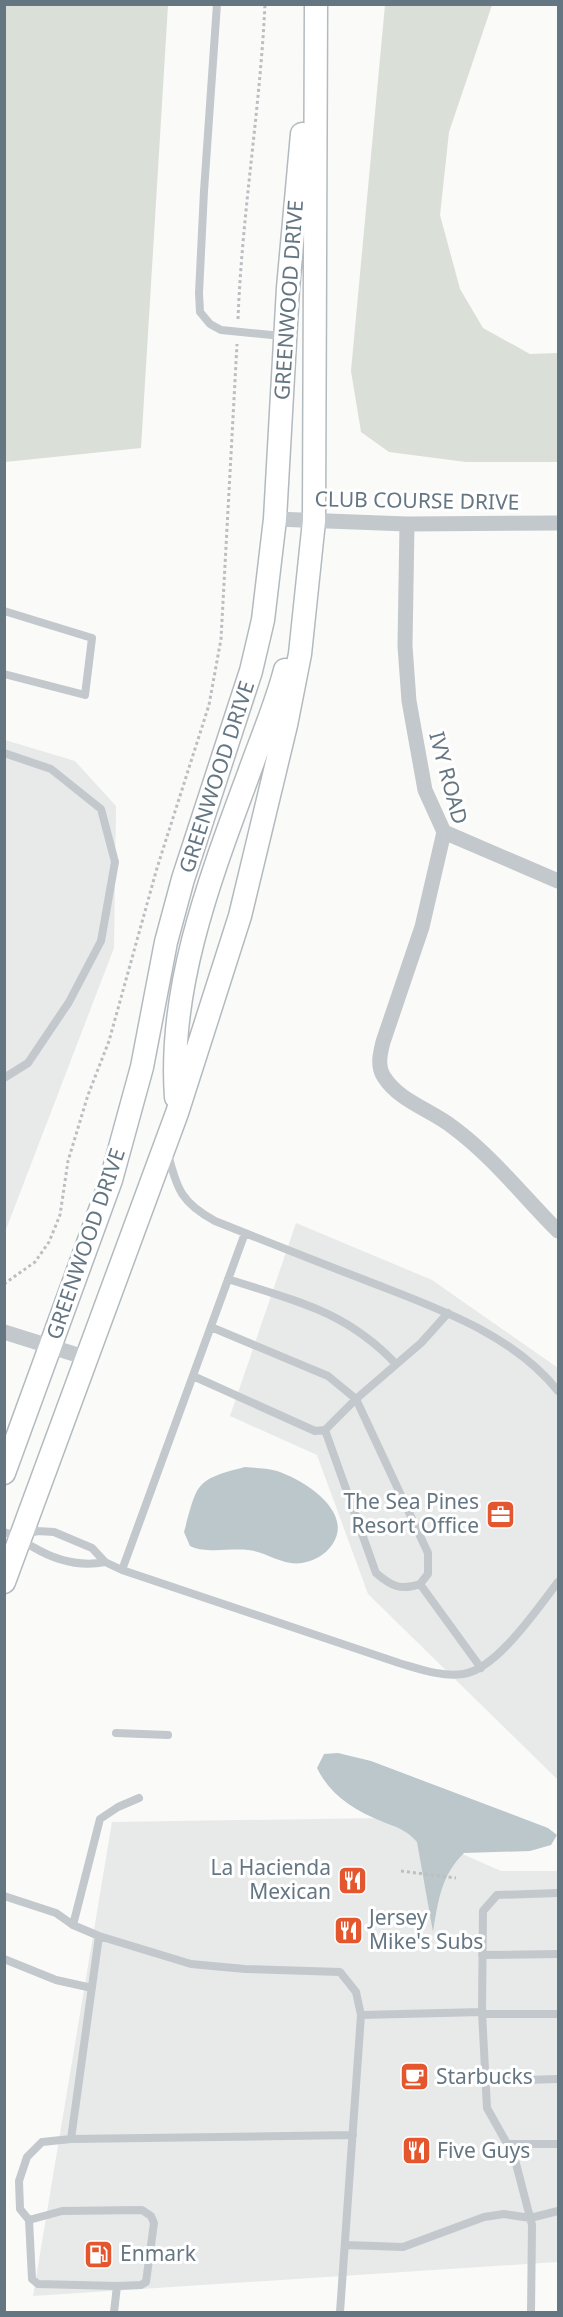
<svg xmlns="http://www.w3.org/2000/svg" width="563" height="2317" font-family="'Noto Sans',sans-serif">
<rect width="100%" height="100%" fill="#fafaf8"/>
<path fill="#e8e9e9" d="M 5,740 L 75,761 L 116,806 L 114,948 L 5,1232 Z
M 296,1223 L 432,1280 L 558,1368 L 558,1780 L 368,1594 L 317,1455 L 230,1416 Z
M 381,1818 L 501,1871 L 558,1871 L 558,2262 L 33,2296 L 112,1822 Z"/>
<path fill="#dadfd7" d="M 5,4 L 168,5 L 141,448 L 5,462 Z
M 385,5 L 492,5 L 449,132 L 440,215 L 460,289 L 483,328 L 530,354 L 558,353 L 558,462 L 466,462 L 389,452 L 361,432 L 351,371 Z"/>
<path fill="#bbc7cb" d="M 245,1467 C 255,1468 267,1468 277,1471 C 304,1480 355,1512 332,1545 C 325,1555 314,1561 302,1563 C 282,1566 267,1552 248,1550 C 229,1548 207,1554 190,1546 L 184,1532 C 198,1483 194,1480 245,1467 Z
M 338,1753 L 371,1761 L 548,1828 L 557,1835 L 551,1845 L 530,1851 L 464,1853 C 441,1875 438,1902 433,1932 L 417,1842 C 407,1830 396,1827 381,1821 C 354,1810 330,1795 317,1768 L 324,1754 Z"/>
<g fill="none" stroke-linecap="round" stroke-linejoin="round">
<defs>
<path id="secondary" d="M 176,1097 C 168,986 211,876 249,773 C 261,739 276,705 285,670
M 4,1473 L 111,1180 L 142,1067 L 166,942 L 183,879 L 251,671 L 263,620 L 275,519 L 288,288 L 302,134
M 4,1582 L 177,1113 L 240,916 L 286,725 L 300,654 L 314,521 L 316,4"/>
</defs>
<use href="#secondary" stroke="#b3babf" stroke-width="25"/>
<path stroke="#bbbfc2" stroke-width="3" stroke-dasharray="3 3" stroke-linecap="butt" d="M 238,319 C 242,214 260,110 265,4
M 4,1284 L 35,1262 L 49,1242 L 60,1215 L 68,1161 L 88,1095 L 109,1041 L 157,868 L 209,705 L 221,639 L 237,344
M 401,1871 L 456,1878"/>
<path stroke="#c3c8cc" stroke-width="8" d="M 217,4 L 204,191 L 199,293 L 200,312 L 210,324 L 221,330 L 282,336
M 4,611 L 92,638 L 85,695 L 4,674
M 4,753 L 51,769 L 101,809 L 115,862 L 101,941 L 69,1002 L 28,1063 L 4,1078
M 168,1154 C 177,1190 182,1203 215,1221 C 265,1241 315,1261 365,1280 C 433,1307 511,1332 558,1391
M 228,1279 C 295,1301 344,1310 395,1363
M 448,1313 L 421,1343 L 356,1399 L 428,1553 L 428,1574 L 420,1584 L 481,1668
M 211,1327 L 328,1376 L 356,1399 L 325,1430
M 193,1376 L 315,1431 L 325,1430 L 376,1573 C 391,1586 401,1591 420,1584
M 4,1532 C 16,1536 23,1542 33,1547 C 55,1560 80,1567 105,1562
M 26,1535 L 37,1531 L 54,1532 L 92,1548 L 105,1562 L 122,1570 L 399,1663 C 420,1669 441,1677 463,1674 C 496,1670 538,1608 558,1582
M 122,1570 L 245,1233
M 116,1733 L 168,1735
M 4,1896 L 56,1913 L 73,1925 L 99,1936
M 73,1925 L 100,1819 L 118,1807 L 139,1798
M 482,1955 L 558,1954
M 4,1959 L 56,1980 L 92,1988
M 482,2012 L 483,1911 L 497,1895 L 558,1893
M 482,2014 L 558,2014
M 486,2081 L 558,2079
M 71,2139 L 353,2135
M 507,2144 L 558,2144
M 29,2220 L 62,2211 L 142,2210 L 151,2216 L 154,2223 L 146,2282 L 141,2285 L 117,2286
M 346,2245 L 403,2247 L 484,2217 L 504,2214 L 530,2218 L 558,2211
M 114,2312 L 117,2286 L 38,2284 L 32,2279 L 29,2220 L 20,2209 L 19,2181 L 27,2157 L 42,2142 L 71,2139 L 99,1936 L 191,1964 L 245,1969 L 340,1972 L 356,1992 L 361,2015 L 482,2012 L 487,2108 L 514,2156 L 532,2225 L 531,2312
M 340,2312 L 361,2015"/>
<path stroke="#c3c8cc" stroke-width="15" d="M 275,519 L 407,524 L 558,523
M 407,524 L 405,646 L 409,701 L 425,790 L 444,832 L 422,927 L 383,1042 C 380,1054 377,1066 384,1077 C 400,1102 432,1110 454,1128 C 493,1157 524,1197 558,1231
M 444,832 L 558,881
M 4,1332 L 87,1358"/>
<use href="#secondary" stroke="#fff" stroke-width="22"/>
</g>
<defs>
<symbol id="office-square" viewBox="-11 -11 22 22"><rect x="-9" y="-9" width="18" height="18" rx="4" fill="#e4572e" stroke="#fff"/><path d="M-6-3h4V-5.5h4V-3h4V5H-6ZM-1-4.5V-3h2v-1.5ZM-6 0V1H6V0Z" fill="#fff"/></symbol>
<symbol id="restaurant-square" viewBox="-11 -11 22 22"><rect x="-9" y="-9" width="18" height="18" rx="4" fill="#e4572e" stroke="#fff"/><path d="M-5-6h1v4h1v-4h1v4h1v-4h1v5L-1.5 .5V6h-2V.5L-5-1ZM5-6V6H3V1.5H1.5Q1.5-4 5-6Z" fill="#fff"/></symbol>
<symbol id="cafe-square" viewBox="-11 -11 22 22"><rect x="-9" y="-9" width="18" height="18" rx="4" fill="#e4572e" stroke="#fff"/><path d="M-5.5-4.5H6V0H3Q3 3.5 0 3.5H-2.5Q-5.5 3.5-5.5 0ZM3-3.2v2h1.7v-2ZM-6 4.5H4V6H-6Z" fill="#fff"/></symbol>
<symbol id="fuel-square" viewBox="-11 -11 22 22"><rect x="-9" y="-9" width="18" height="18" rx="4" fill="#e4572e" stroke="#fff"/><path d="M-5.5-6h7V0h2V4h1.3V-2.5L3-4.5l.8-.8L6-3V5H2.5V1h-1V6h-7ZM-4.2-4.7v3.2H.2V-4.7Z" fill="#fff"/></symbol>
</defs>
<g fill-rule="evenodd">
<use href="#office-square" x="484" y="1498" width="33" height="33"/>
<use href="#restaurant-square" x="336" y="1864" width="33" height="33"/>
<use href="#restaurant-square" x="332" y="1914" width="33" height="33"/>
<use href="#cafe-square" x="398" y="2060" width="33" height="33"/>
<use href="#restaurant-square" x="400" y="2134" width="33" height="33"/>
<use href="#fuel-square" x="82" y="2238" width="33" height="33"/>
</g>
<g text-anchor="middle" stroke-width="6" stroke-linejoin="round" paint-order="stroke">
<g font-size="21" fill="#657683" stroke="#fff">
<text transform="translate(289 300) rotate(-86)" y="7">GREENWOOD DRIVE</text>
<text transform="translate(417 501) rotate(1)" y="7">CLUB COURSE DRIVE</text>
<text transform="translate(217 777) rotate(-72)" y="7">GREENWOOD DRIVE</text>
<text transform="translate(448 778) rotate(75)" y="7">IVY ROAD</text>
<text transform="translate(86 1244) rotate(-71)" y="7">GREENWOOD DRIVE</text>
</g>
<g font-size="21" fill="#657683" stroke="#fff" text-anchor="start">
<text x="479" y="1509" text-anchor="end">The Sea Pines<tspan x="479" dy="24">Resort Office</tspan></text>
<text x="331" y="1875" text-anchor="end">La Hacienda<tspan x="331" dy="24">Mexican</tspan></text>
<text x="369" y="1925">Jersey<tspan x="369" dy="24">Mike's Subs</tspan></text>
<text x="436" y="2084">Starbucks</text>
<text x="437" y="2158">Five Guys</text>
<text x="120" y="2261">Enmark</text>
</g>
</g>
<rect width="563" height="2317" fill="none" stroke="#657683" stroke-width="12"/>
</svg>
